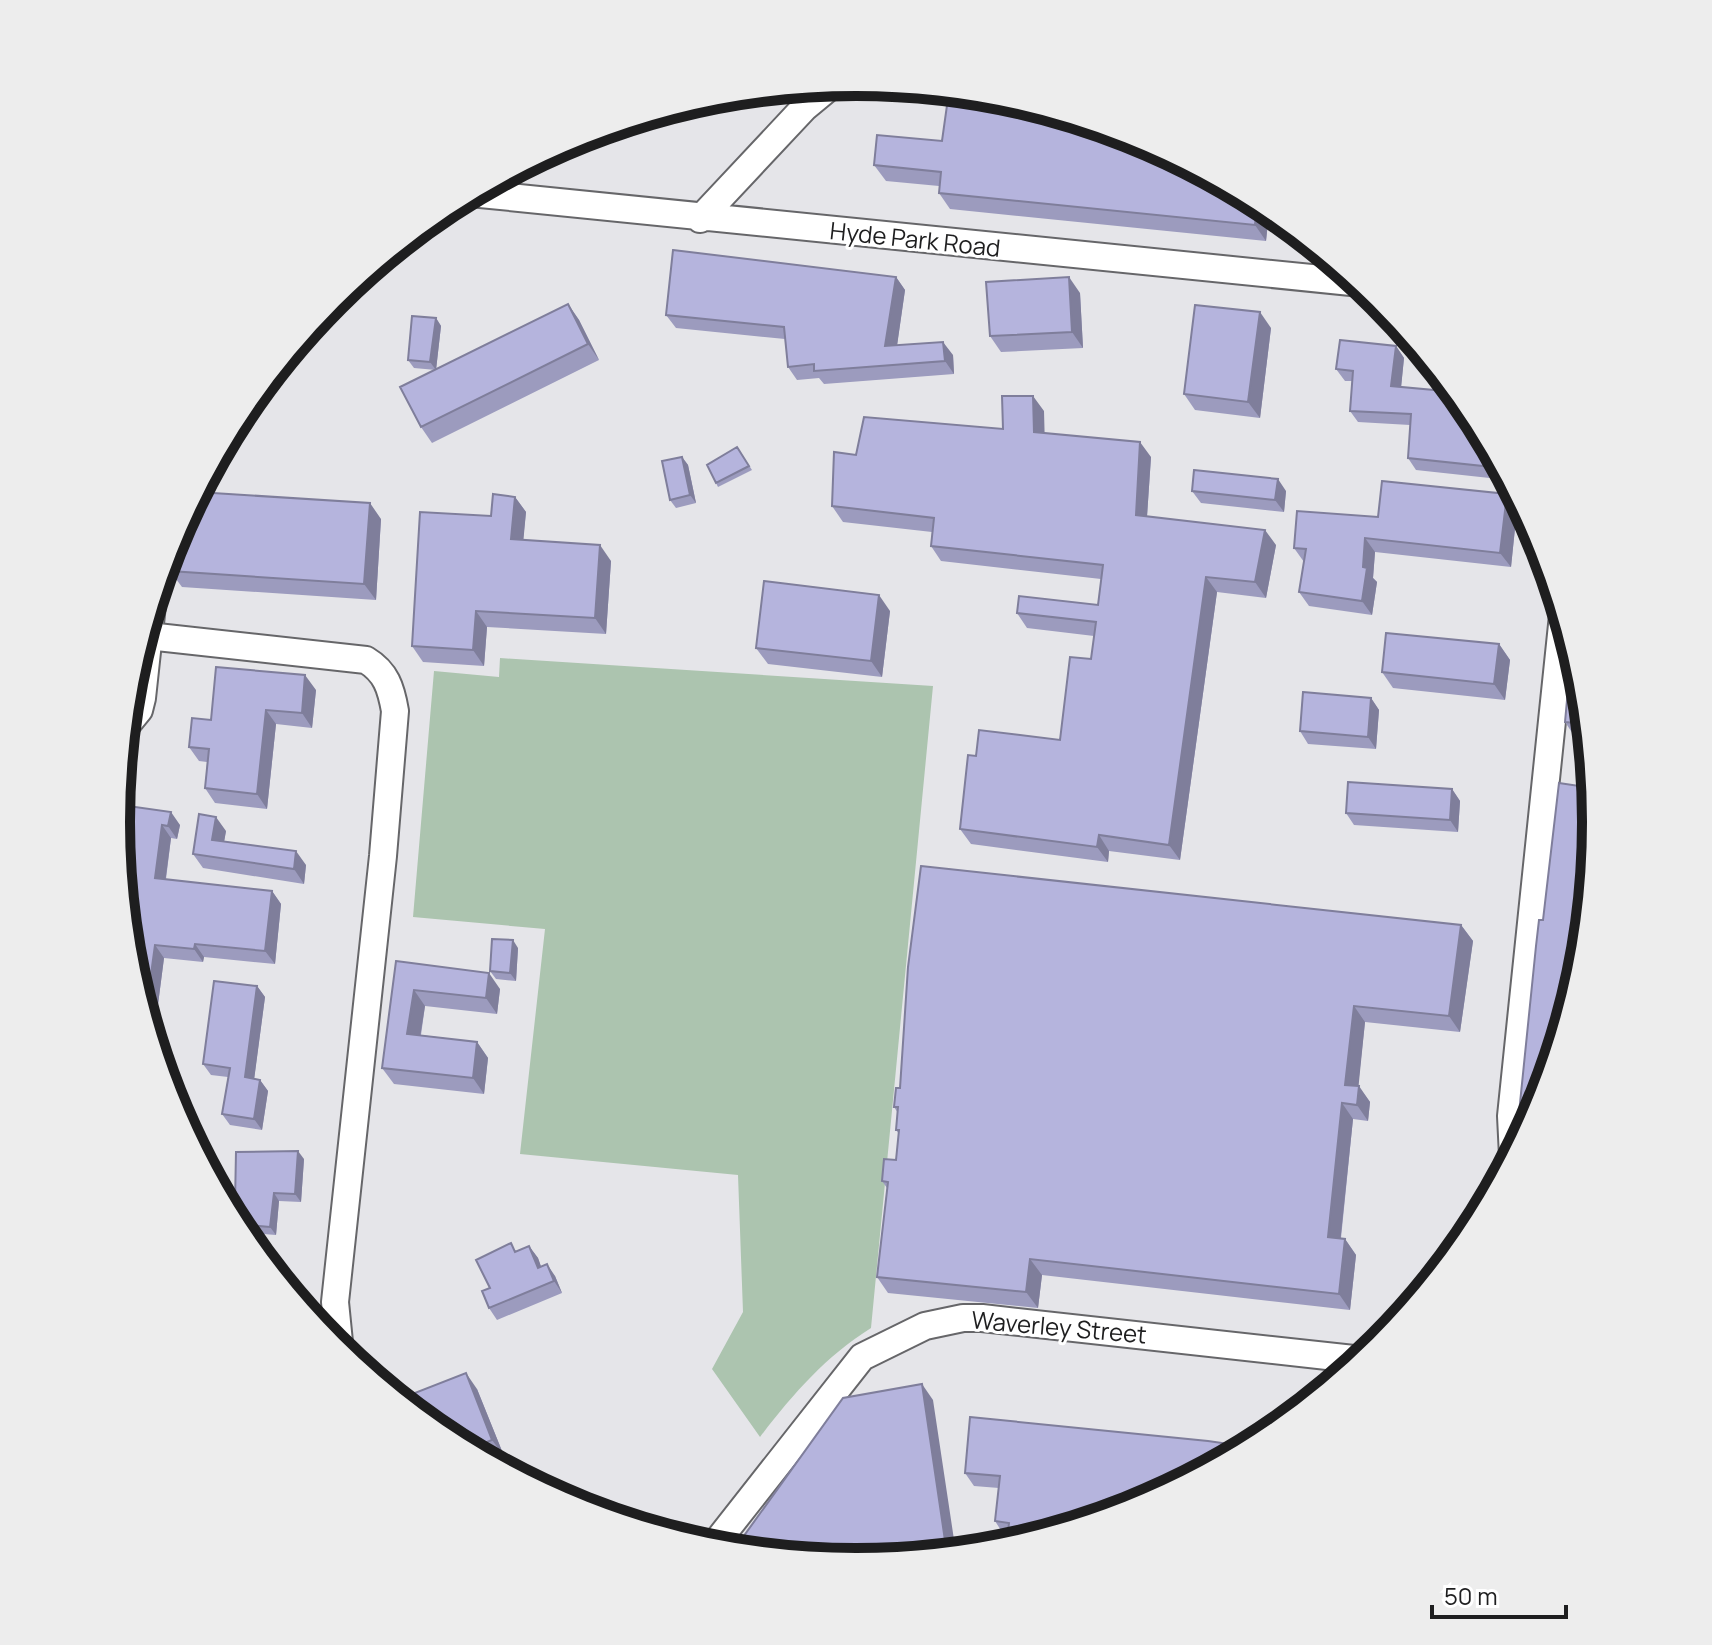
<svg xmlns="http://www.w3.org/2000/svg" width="1712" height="1645" font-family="Manrope,sans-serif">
<rect width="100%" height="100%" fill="#e5e5e9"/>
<path fill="#acc4af" d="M 500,658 L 933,686 L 871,1328 C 825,1357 793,1394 760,1437 L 712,1369 L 743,1312 L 738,1175 L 520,1154 L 545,929 L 413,917 L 434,671 L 499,677 Z"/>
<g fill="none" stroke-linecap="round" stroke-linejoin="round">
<defs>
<path id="minor" d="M 470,193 L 1361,283
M 700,219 L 804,108 L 833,84
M 148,636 L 366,660 C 386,672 391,688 395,711 L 383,856 L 335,1302 L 340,1352
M 125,727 L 139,710 L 142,698 L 152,605
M 1513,1156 L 1511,1116 L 1563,615
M 711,1549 L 862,1357 L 925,1326 L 963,1318 L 982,1318 L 1363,1360"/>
</defs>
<use href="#minor" stroke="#666669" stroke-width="30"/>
<use href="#minor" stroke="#fff" stroke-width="26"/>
</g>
<path fill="#9c9bbe" d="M 1140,139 L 1268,207 L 1276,214 L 1269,213 L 1266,241 L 950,209 L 939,193 L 939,186 L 886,181 L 874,165 L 942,141 Z
M 896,277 L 905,290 L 897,345 L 953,355 L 954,374 L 824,384 L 819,378 L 797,380 L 788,367 L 785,339 L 676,328 L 666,315 Z
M 1080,293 L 1083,348 L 1001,352 L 990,336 Z
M 568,304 L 579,320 L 599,360 L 432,443 L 421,427 Z
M 436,318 L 441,326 L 436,370 L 414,368 L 408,360 Z
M 1271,328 L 1260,418 L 1195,410 L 1184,394 Z
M 1396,346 L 1404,358 L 1401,387 L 1472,411 L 1508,480 L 1416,470 L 1408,458 L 1410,425 L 1358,422 L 1350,411 L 1352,381 L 1345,381 L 1336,369 Z
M 1044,411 L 1044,433 L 1151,457 L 1147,517 L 1276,545 L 1266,598 L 1217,592 L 1180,860 L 1109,851 L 1108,862 L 971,844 L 960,829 L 976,756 L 1060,740 L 1091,659 L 1094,636 L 1027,628 L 1017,613 L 1098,605 L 1101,579 L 941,561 L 931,546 L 932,532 L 843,522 L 832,506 L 856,455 L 1003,429 Z
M 737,447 L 752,470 L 718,487 L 716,483 Z
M 682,457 L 688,465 L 696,503 L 676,508 L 670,500 Z
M 1192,491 L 1286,491 L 1284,512 L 1201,503 Z
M 515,497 L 526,512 L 523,540 L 611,561 L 606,634 L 487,627 L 484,666 L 423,662 L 412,646 L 491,516 Z
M 1517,509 L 1511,567 L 1375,552 L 1373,578 L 1377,582 L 1372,615 L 1309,606 L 1299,592 L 1304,562 L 1294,548 L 1378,517 Z
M 381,519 L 376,600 L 182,587 L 170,571 Z
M 890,611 L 882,677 L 768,664 L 756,648 Z
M 1499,644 L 1510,660 L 1505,700 L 1393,688 L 1382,672 Z
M 1582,678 L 1588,735 L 1573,734 L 1565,722 Z
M 316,690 L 312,728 L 276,724 L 267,809 L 215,803 L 205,788 L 207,762 L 199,761 L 189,747 L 211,720 Z
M 1371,698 L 1379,710 L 1376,749 L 1308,744 L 1300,731 Z
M 1452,789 L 1460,801 L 1458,832 L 1354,825 L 1346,813 Z
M 121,805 L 180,825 L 177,839 L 171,838 L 166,879 L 272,891 L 281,904 L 275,964 L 204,957 L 203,962 L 164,958 L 153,1043 L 130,967 Z
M 226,831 L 224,841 L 306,865 L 304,884 L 203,868 L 193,854 Z
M 1543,920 L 1540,1106 L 1530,1125 L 1528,1125 L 1519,1113 Z
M 1461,925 L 1473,941 L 1460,1032 L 1365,1022 L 1358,1086 L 1370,1102 L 1368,1121 L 1353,1119 L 1341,1238 L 1345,1239 L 1356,1255 L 1350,1310 L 1042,1275 L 1038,1308 L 888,1293 L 877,1277 L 887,1188 L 882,1181 L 896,1160 L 899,1134 L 896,1130 L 898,1113 L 894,1107 L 900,1088 Z
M 518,948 L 516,981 L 496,979 L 490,971 Z
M 396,961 L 500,989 L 497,1014 L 425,1006 L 421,1035 L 477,1042 L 488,1058 L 484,1094 L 394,1084 L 382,1068 Z
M 257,986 L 265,997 L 254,1079 L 260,1080 L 268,1091 L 262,1130 L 230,1125 L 222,1114 L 228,1077 L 211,1075 L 203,1064 Z
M 304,1159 L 301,1202 L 279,1201 L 276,1235 L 239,1232 L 223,1202 L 235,1203 Z
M 529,1246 L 538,1258 L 541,1267 L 555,1276 L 562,1293 L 497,1320 L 489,1308 L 490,1288 L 516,1251 Z
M 477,1389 L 504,1456 L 489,1462 L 444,1438 Z
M 1250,1447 L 1008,1535 L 1004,1535 L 995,1521 L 999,1488 L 974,1486 L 965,1473 Z"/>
<path fill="#7f7e9b" d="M 1257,201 L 1262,204 L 1269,213 L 1266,241 L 1255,225 Z
M 896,277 L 905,290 L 895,360 L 885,346 Z
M 1069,277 L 1080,293 L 1083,348 L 1072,332 Z
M 568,304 L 579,320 L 599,360 L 588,344 Z
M 1260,312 L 1271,328 L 1260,418 L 1248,402 Z
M 436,318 L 441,326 L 436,370 L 430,362 Z
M 943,342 L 953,355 L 954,374 L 945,361 Z
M 1396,346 L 1404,358 L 1400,398 L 1391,386 Z
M 1033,396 L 1044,411 L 1045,448 L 1034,432 Z
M 1140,442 L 1151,457 L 1146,531 L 1136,515 Z
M 682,457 L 688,465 L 696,503 L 690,495 Z
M 1278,479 L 1286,491 L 1284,512 L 1275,500 Z
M 1507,494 L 1517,509 L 1511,567 L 1500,553 Z
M 515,497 L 526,512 L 522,555 L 511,539 Z
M 370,503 L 381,519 L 376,600 L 364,584 Z
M 1265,530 L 1276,545 L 1266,598 L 1255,582 Z
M 1365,538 L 1375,552 L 1373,578 L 1377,582 L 1372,615 L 1362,601 Z
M 600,545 L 611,561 L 606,634 L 595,618 Z
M 1206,577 L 1217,592 L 1180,860 L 1169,845 Z
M 879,595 L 890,611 L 882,677 L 871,661 Z
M 476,611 L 487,627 L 484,666 L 473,650 Z
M 1499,644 L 1510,660 L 1505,700 L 1494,684 Z
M 305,675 L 316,690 L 312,728 L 302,713 Z
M 1371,698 L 1379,710 L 1376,749 L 1368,737 Z
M 266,710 L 276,724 L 267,809 L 257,794 Z
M 1452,789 L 1460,801 L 1458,832 L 1450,820 Z
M 171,812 L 180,825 L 177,839 L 168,826 Z
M 216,817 L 226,831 L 222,854 L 212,840 Z
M 162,825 L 171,838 L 164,891 L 155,878 Z
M 1099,835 L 1109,851 L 1108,862 L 1097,847 Z
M 296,851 L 306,865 L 304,884 L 294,869 Z
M 272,891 L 281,904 L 275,964 L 265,951 Z
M 1461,925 L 1473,941 L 1460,1032 L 1449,1016 Z
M 513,940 L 518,948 L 516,981 L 510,973 Z
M 195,944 L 204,957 L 203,962 L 194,949 Z
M 155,945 L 164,958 L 153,1043 L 145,1018 Z
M 489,973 L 500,989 L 497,1014 L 486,998 Z
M 257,986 L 265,997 L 253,1088 L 245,1077 Z
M 414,990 L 425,1006 L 418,1050 L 407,1034 Z
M 1354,1006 L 1365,1022 L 1357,1101 L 1345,1085 Z
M 477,1042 L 488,1058 L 484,1094 L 473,1078 Z
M 260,1080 L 268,1091 L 262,1130 L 254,1119 Z
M 1359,1086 L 1370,1102 L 1368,1121 L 1357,1105 Z
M 1342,1103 L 1353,1119 L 1339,1253 L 1328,1237 Z
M 298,1151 L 304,1159 L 301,1202 L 295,1194 Z
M 274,1193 L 279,1201 L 276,1235 L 270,1227 Z
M 1345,1239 L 1356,1255 L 1350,1310 L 1339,1294 Z
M 529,1246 L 538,1258 L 546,1280 L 538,1268 Z
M 1030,1259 L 1042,1275 L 1038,1308 L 1026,1292 Z
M 547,1264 L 555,1276 L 562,1293 L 554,1281 Z
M 466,1373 L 477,1389 L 504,1456 L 492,1440 Z
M 922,1384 L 933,1400 L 956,1553 L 947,1554 Z"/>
<path fill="#b5b4dd" stroke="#7f7e9b" stroke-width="2" d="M 949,91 L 1001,96 L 1140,139 L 1257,201 L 1255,225 L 939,193 L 941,172 L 874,165 L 877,135 L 942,141 Z
M 673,250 L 896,277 L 885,346 L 943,342 L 945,361 L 814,371 L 814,364 L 788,367 L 784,327 L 666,315 Z
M 1069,277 L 1072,332 L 990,336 L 986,282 Z
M 568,304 L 588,344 L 421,427 L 400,387 Z
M 1195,305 L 1260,312 L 1248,402 L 1184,394 Z
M 412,316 L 436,318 L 430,362 L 408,360 Z
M 1340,340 L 1396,346 L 1391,386 L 1456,392 L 1472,411 L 1502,468 L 1408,458 L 1411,414 L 1350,411 L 1353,371 L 1336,369 Z
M 1002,396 L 1033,396 L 1034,432 L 1140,442 L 1136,515 L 1265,530 L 1255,582 L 1206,577 L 1169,845 L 1099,835 L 1097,847 L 960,829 L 968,755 L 976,756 L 979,730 L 1060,740 L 1070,657 L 1091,659 L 1096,622 L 1017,613 L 1019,596 L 1098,605 L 1103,565 L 931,546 L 934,518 L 832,506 L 834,452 L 856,455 L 864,417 L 1003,429 Z
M 737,447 L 749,466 L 716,483 L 707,465 Z
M 682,457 L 690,495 L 670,500 L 662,461 Z
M 1194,470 L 1278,479 L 1275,500 L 1192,491 Z
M 1382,481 L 1507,494 L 1500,553 L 1365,538 L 1363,567 L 1367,568 L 1362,601 L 1299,592 L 1306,549 L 1294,548 L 1297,511 L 1378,517 Z
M 197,492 L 370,503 L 364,584 L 170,571 L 173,537 Z
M 493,494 L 515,497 L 511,539 L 600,545 L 595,618 L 476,611 L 473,650 L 412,646 L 420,512 L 491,516 Z
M 764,581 L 879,595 L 871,661 L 756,648 Z
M 1386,633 L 1499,644 L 1494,684 L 1382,672 Z
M 1572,645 L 1582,678 L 1587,724 L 1565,722 Z
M 216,667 L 305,675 L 302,713 L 266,710 L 257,794 L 205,788 L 209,749 L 189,747 L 192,718 L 211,720 Z
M 1303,692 L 1371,698 L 1368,737 L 1300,731 Z
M 1348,782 L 1452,789 L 1450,820 L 1346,813 Z
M 1559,783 L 1593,788 L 1596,823 L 1582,967 L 1540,1106 L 1536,1114 L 1519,1113 L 1536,946 L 1539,920 L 1543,920 Z
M 121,805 L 171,812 L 168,826 L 162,825 L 155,878 L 272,891 L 265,951 L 195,944 L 194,949 L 155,945 L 145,1018 L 130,967 L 117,837 Z
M 199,814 L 216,817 L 212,840 L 296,851 L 294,869 L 193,854 Z
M 921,866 L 1461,925 L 1449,1016 L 1354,1006 L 1345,1085 L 1359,1086 L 1357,1105 L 1342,1103 L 1328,1237 L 1345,1239 L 1339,1294 L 1030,1259 L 1026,1292 L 877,1277 L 888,1182 L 882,1181 L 884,1159 L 896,1160 L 899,1130 L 896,1130 L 898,1107 L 894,1107 L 896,1088 L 900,1088 L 908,967 Z
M 492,939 L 513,940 L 510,973 L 490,971 Z
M 396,961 L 489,973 L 486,998 L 414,990 L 407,1034 L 477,1042 L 473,1078 L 382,1068 Z
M 214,981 L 257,986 L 245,1077 L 260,1080 L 254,1119 L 222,1114 L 230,1068 L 203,1064 Z
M 298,1151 L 295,1194 L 274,1193 L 270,1227 L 235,1224 L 223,1202 L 235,1203 L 236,1152 Z
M 511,1243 L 515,1252 L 529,1246 L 538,1268 L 547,1264 L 554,1281 L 489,1308 L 482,1291 L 490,1288 L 476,1260 Z
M 466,1373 L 492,1440 L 467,1450 L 444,1438 L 414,1413 L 407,1396 Z
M 922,1384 L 947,1554 L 856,1563 L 733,1551 L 843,1398 Z
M 970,1417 L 1208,1441 L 1250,1447 L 1139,1507 L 1006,1547 L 1009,1523 L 995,1521 L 1000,1476 L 965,1473 Z"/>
<g text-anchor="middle" stroke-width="6" stroke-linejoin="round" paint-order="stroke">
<g font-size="24" fill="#1e1e1f" stroke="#fff">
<text transform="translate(915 240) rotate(6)" y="8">Hyde Park Road</text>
<text transform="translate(1059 1328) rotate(5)" y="8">Waverley Street</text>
</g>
</g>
<path d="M0 0H1712V1645H0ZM130 822a726 726 0 1 1 1452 0a726 726 0 1 1-1452 0Z" fill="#ededed" fill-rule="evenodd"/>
<path fill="none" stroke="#1e1e1f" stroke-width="10" d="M130 822a726 726 0 1 1 1452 0a726 726 0 1 1-1452 0Z"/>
<path d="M1432 1605v12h134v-12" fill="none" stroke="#1e1e1f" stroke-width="4"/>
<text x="1444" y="1605" font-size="24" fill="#1e1e1f" stroke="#ffffff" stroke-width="6" paint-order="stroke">50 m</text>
</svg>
